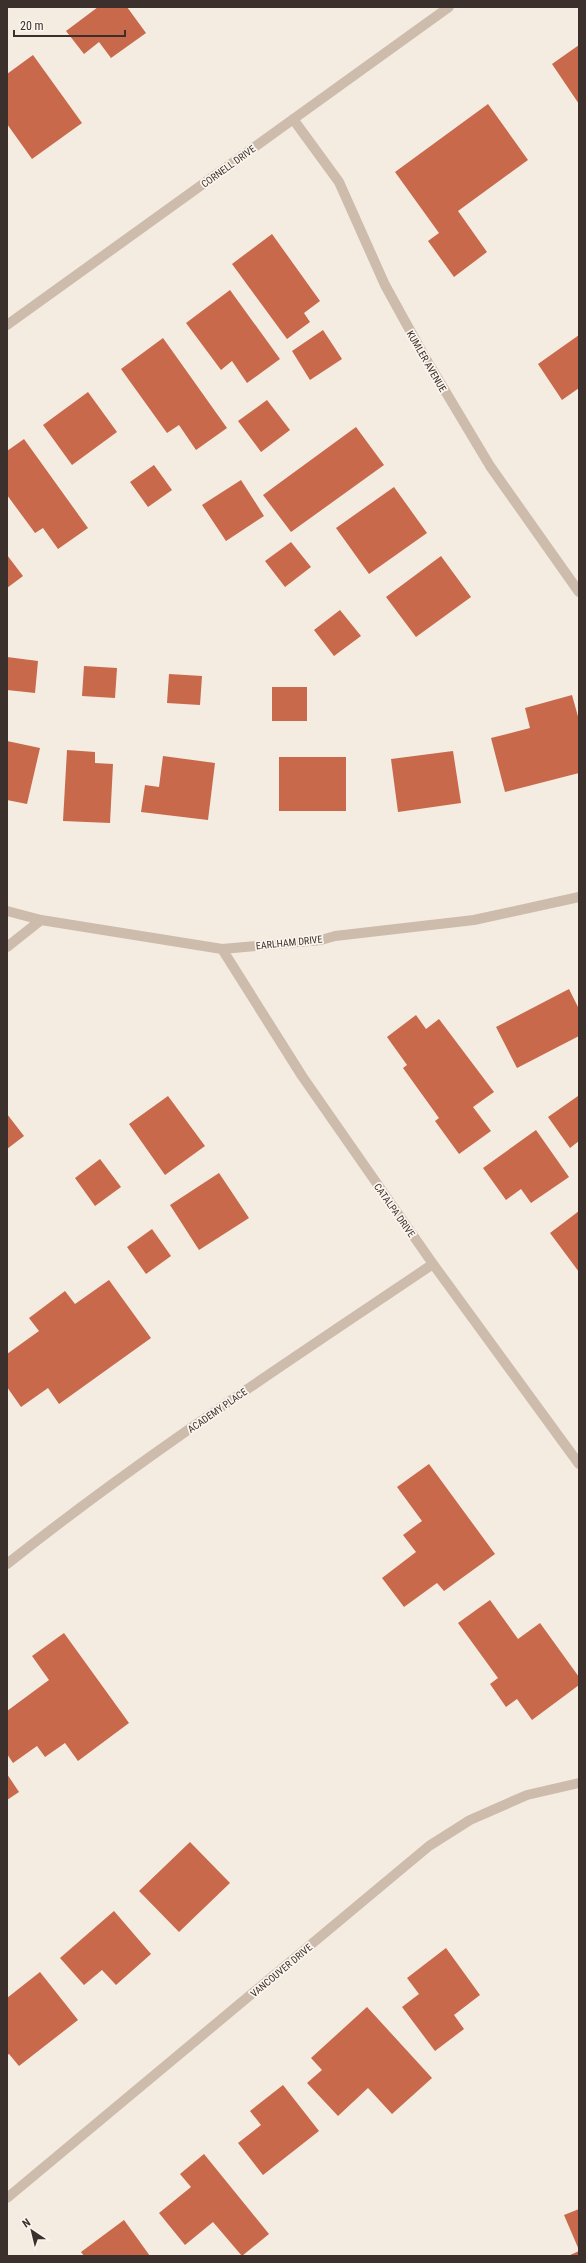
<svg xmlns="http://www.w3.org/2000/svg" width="586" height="2263" font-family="'Roboto Condensed',sans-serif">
<rect width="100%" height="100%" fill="#f4ebe1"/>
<path fill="#c8694b" d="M 98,7 L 127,7 L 146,33 L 111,58 L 99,42 L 84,54 L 66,31 Z
M 579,45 L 579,104 L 552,64 Z
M 33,55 L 82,123 L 32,159 L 7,124 L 7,74 Z
M 488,104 L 528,160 L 458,211 L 487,252 L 454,277 L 428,241 L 439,233 L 395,172 Z
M 272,234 L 320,301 L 304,313 L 310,322 L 287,339 L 232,264 Z
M 230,290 L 280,359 L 247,383 L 232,361 L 221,370 L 186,323 Z
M 323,330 L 342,359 L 310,380 L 292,351 Z
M 579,335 L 579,388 L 562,400 L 538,364 Z
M 163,338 L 227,428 L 196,450 L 179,425 L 167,433 L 121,369 Z
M 88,392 L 117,432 L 72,465 L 43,425 Z
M 267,400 L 290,430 L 261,452 L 238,421 Z
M 356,427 L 384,465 L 291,532 L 263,495 Z
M 24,439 L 88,528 L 58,549 L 43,528 L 35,533 L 7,495 L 7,451 Z
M 154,465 L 172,490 L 148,507 L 130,482 Z
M 241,480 L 264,516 L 226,541 L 202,505 Z
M 394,487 L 427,533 L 369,574 L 336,528 Z
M 291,542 L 311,567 L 285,587 L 265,561 Z
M 7,555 L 23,576 L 7,588 Z
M 441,556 L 471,597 L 416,637 L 386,597 Z
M 340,610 L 361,636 L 334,656 L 314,630 Z
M 7,657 L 38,661 L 35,693 L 7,690 Z
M 84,666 L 117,668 L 115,698 L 82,696 Z
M 169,674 L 202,676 L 200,705 L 167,703 Z
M 272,687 L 307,687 L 307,721 L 272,721 Z
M 572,695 L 579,720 L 579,773 L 505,792 L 491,738 L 530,728 L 525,708 Z
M 7,741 L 40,748 L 27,804 L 7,800 Z
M 67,750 L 95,752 L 95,763 L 113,764 L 110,823 L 63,821 Z
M 453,751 L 461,803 L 398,812 L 391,759 Z
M 163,756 L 215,763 L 208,820 L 141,812 L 145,785 L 159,787 Z
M 279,757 L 346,757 L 346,811 L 279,811 Z
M 569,989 L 579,1009 L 579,1036 L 517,1068 L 496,1027 Z
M 416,1015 L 426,1029 L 439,1019 L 494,1092 L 473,1107 L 491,1131 L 459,1154 L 435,1121 L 439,1118 L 403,1068 L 407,1065 L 387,1037 Z
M 168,1096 L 205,1146 L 165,1175 L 129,1124 Z
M 578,1096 L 579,1141 L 570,1148 L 548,1117 Z
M 7,1114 L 24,1136 L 7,1149 Z
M 536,1130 L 569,1177 L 531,1203 L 521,1189 L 506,1200 L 483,1168 Z
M 100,1159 L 121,1187 L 95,1206 L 75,1178 Z
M 219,1173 L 249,1218 L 199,1250 L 170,1205 Z
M 579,1211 L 579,1272 L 550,1233 Z
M 152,1229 L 171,1256 L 146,1274 L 127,1247 Z
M 109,1280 L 151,1338 L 59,1404 L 48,1388 L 21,1407 L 7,1387 L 7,1354 L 39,1331 L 29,1318 L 65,1291 L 75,1304 Z
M 429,1464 L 495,1554 L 444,1591 L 437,1583 L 404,1607 L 382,1578 L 416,1552 L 403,1535 L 422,1521 L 397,1487 Z
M 490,1600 L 518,1639 L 540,1623 L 579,1677 L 579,1685 L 532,1720 L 517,1699 L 506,1707 L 490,1684 L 498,1678 L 458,1623 Z
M 64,1633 L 129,1723 L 78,1761 L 65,1743 L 45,1757 L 37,1746 L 13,1763 L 7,1754 L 7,1711 L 49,1680 L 32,1656 Z
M 7,1774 L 19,1792 L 7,1800 Z
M 190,1842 L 230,1883 L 179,1932 L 139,1891 Z
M 114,1911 L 151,1954 L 116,1985 L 102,1970 L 84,1985 L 60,1958 Z
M 446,1948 L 480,1995 L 454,2015 L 464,2029 L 435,2051 L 402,2007 L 419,1994 L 407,1978 Z
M 40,1972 L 78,2020 L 19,2066 L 9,2054 L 7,2055 L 7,1998 Z
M 367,2007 L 432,2078 L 392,2114 L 368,2088 L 338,2116 L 307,2083 L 322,2070 L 311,2058 Z
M 283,2085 L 319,2131 L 263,2175 L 238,2143 L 261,2125 L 250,2111 Z
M 204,2154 L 269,2234 L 242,2256 L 213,2222 L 185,2245 L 159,2213 L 191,2187 L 180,2174 Z
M 579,2209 L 579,2250 L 564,2215 Z
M 124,2220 L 150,2256 L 84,2256 L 81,2252 Z
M 579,2251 L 579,2256 L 568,2256 Z"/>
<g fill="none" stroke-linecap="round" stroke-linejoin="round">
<path stroke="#cdbbac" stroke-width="10" d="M 293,119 L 339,182 L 385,285 L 423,354 L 490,466 L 579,592
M 7,325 L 449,7
M 7,911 L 41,920
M 7,947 L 41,920 L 222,949 L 321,940 L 335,936 L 474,920 L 579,897
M 222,949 L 302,1076 L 433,1264 L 579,1464
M 7,1564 C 143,1456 289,1361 433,1264
M 7,2198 L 429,1846 L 470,1820 L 527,1795 L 579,1783"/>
</g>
<g text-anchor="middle" stroke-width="3.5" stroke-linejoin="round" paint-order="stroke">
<g font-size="10" fill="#3b302b" stroke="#fbf5ee">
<text transform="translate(228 166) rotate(-36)" y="4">CORNELL DRIVE</text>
<text transform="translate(427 361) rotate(60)" y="4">KUMLER AVENUE</text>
<text transform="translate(289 942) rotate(-6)" y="4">EARLHAM DRIVE</text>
<text transform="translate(395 1210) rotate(55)" y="4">CATALPA DRIVE</text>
<text transform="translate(217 1410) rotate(-35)" y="4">ACADEMY PLACE</text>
<text transform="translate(281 1970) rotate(-40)" y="4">VANCOUVER DRIVE</text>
</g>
</g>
<rect width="586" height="2263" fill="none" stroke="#3b302b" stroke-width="16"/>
<g transform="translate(32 2231) rotate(325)" stroke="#fbf5ee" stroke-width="3" paint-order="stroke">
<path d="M0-3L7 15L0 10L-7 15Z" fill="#3b302b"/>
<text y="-6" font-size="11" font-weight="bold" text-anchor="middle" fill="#3b302b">N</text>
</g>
<path d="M14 30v6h111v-6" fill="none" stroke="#3b302b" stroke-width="2"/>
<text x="20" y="30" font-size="12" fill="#3b302b" stroke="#fbf5ee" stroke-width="3" paint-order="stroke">20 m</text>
</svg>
